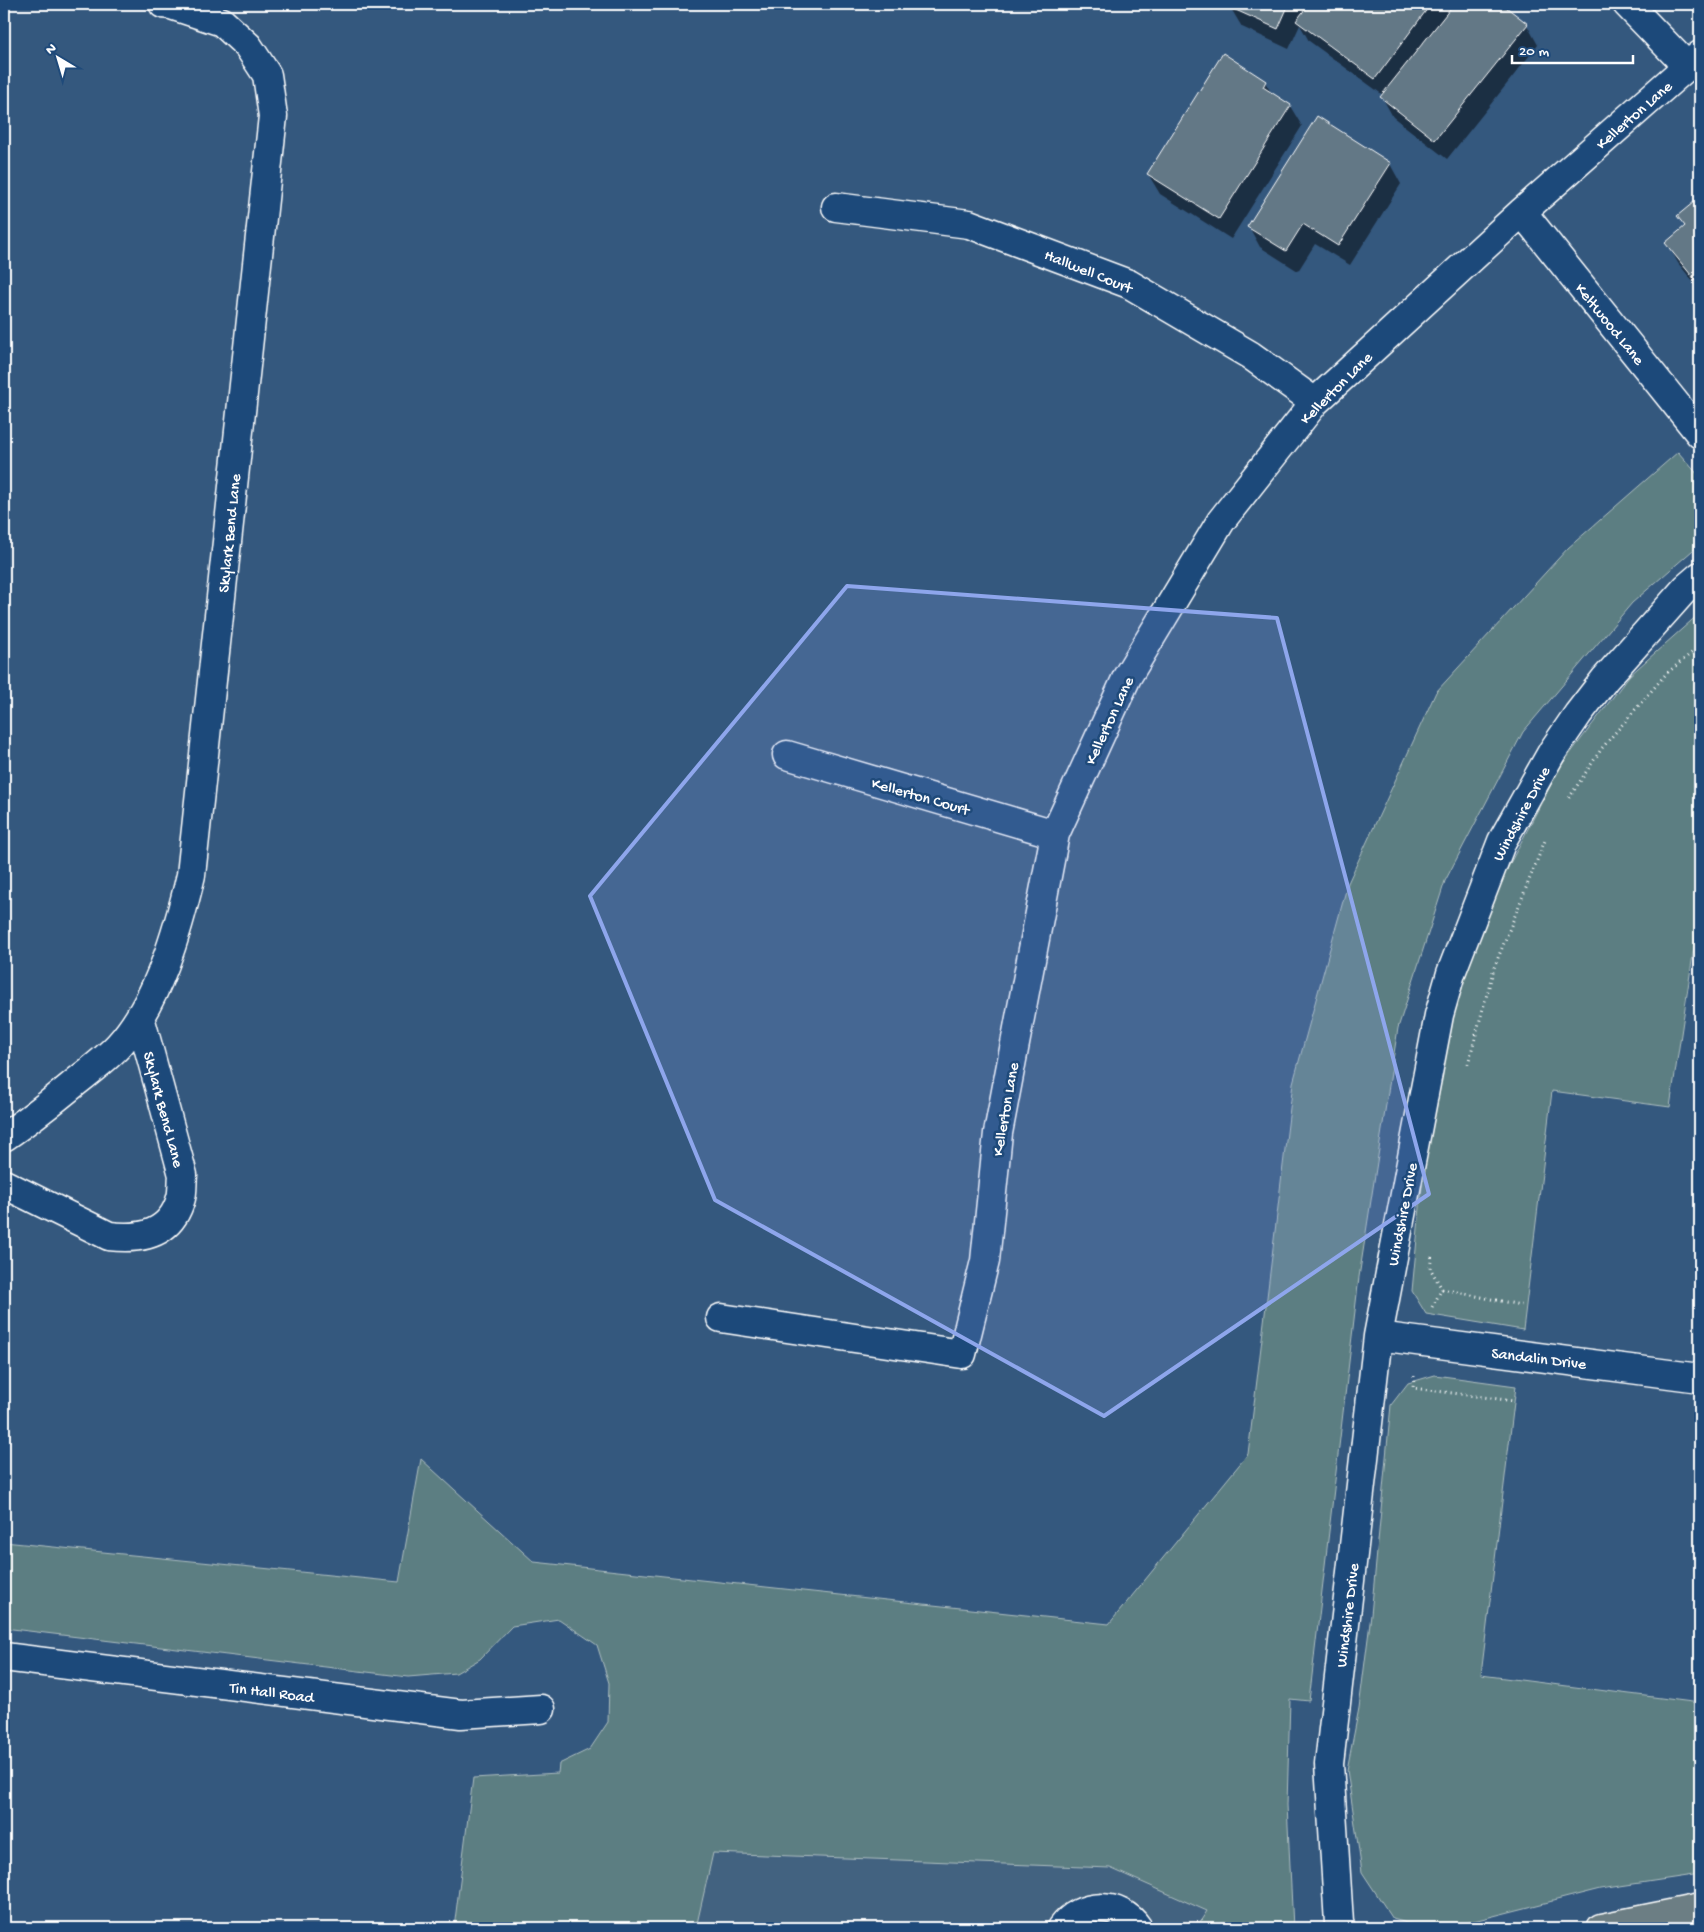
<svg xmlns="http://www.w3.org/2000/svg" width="1704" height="1932" font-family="'Gochi Hand',sans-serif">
<rect width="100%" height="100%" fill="#34587e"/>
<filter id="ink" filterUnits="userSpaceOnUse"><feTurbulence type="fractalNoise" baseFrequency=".02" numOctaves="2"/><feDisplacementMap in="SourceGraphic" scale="10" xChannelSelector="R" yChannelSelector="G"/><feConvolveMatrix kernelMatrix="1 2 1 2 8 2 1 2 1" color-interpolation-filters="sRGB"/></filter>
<g filter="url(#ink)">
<path fill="#426280" d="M 473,1778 L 1225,1837 L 1240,1928 L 454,1928 Z"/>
<path fill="#5c7e82" stroke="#aebec0" d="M 1678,452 L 1700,477 L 1700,544 L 1632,603 L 1523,732 L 1445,881 L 1398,1028 L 1359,1277 L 1309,1701 L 1290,1699 L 1287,1805 L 1293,1928 L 1196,1928 L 1207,1911 L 1110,1868 L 713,1853 L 696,1928 L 454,1928 L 473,1778 L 558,1773 L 559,1764 L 590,1749 L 608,1722 L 609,1683 L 597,1645 L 559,1619 L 512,1626 L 480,1659 L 456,1673 L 408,1677 L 4,1628 L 4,1542 L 399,1582 L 421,1459 L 534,1562 L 1109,1624 L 1248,1454 L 1293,1083 L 1348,883 L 1436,692 L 1568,548 Z
M 1700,613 L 1700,908 L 1670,1107 L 1552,1091 L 1523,1330 L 1426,1314 L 1412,1291 L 1426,1145 L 1456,994 L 1503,877 L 1560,767 L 1629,676 Z
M 1435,1375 L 1516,1386 L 1481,1675 L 1700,1703 L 1700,1874 L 1600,1889 L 1446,1928 L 1424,1928 L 1393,1919 L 1362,1872 L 1347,1770 L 1359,1708 L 1371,1615 L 1391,1405 L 1408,1383 Z"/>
<path fill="#0007" d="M 1231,4 L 1500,4 L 1527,25 L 1538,45 L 1447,159 L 1393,117 L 1382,97 L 1383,95 L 1309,41 L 1300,25 L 1289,49 L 1242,27 L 1230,7 Z
M 1265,82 L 1273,96 L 1290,106 L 1302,126 L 1231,239 L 1160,194 L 1148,174 Z
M 1390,164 L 1401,184 L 1350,265 L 1315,244 L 1298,271 L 1260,247 L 1249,227 Z
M 1700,199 L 1700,290 L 1678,263 L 1667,243 L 1685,227 L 1679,216 Z"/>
<path fill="#647886" stroke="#fff" d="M 1230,4 L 1289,4 L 1278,29 L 1229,7 Z
M 1309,4 L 1431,4 L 1375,79 L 1296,21 Z
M 1454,4 L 1502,4 L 1528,24 L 1435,140 L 1380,97 Z
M 1223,53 L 1266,81 L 1263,87 L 1291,105 L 1219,219 L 1147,174 Z
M 1317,116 L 1391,163 L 1338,246 L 1303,224 L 1286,251 L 1247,227 Z
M 1700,197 L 1700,286 L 1665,243 L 1685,226 L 1677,216 Z"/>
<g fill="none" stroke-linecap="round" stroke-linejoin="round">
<defs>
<path id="minor" d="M 1627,4 L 1688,67
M 836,207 L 969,224 L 1129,284 L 1250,355 L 1315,402
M 1522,212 L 1700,434
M 787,755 L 1055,834
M 4,1137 C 29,1120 53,1101 76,1082 C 91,1070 107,1058 119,1045 C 158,1002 178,930 191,875 L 273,116 L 267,75 L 248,46 L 222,22 L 171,5 L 163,4
M 4,1184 L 109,1236 C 142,1240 171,1234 181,1198 C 183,1191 182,1182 183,1175 L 140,1017
M 721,1318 L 962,1354 L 985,1261 L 998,1133 L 1055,834 L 1127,677 L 1221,521 L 1315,402 L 1522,212 L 1700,55
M 1378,1336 L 1700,1378
M 4,1657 L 461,1714 L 541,1709
M 1062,1928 C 1080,1902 1120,1901 1138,1928
M 1341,1928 L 1339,1923 L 1329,1764 L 1378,1336 L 1439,1015 L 1451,973 L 1502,841 L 1552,752 L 1578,714 L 1605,679 L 1686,588 L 1700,576"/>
<path id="major" d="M 1601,1928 L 1700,1908"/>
</defs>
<use href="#minor" stroke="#fff" stroke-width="31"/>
<use href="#major" stroke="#fff" stroke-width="31"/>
<path stroke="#fff" stroke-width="3" stroke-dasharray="1 4" stroke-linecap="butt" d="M 1569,798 L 1602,748 L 1666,674 L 1700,646
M 1468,1064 L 1494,968 L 1546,838
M 1442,1289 L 1525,1306
M 1432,1307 L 1442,1289 L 1430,1268 L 1432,1254
M 1414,1376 L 1413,1388 L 1514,1401"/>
<use href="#minor" stroke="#1f4a7a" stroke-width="28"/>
<use href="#major" stroke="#6c7e84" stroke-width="28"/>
</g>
</g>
<path fill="#8ea6ec" fill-opacity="0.2" stroke="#8ea6ec" stroke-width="4" stroke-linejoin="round" d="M 847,586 L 1277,618 L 1429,1194 L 1104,1416 L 715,1200 L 590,896 Z"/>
<g text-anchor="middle" stroke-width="5" stroke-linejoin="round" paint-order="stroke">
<g font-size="16" fill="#fff" stroke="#1f4a7a">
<text transform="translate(1633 114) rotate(-41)" y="6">Kellerton Lane</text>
<text transform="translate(1089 270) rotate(22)" y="6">Hallwell Court</text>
<text transform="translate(1611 323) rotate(51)" y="6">Keltwood Lane</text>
<text transform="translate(1335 387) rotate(-45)" y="6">Kellerton Lane</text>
<text transform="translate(228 533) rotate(-84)" y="6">Skylark Bend Lane</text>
<text transform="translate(1108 720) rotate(-65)" y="6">Kellerton Lane</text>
<text transform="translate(921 795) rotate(16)" y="6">Kellerton Court</text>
<text transform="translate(1520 813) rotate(-62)" y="6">Windshire Drive</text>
<text transform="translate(165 1109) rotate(75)" y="6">Skylark Bend Lane</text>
<text transform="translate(1004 1109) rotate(-80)" y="6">Kellerton Lane</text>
<text transform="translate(1401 1214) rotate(-79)" y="6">Windshire Drive</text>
<text transform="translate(1539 1357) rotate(7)" y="6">Sandalin Drive</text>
<text transform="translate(1346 1615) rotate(-83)" y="6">Windshire Drive</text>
<text transform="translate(272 1691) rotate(7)" y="6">Tin Hall Road</text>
</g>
</g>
<rect width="1704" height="1932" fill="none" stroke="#1f4a7a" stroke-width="20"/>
<rect x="10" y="10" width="1684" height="1912" fill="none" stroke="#fff" stroke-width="2" filter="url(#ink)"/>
<g transform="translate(58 58) rotate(322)" stroke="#1f4a7a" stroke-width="4" paint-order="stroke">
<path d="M0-4L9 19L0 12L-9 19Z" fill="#ffffff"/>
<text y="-8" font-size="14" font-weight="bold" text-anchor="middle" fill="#ffffff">N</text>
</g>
<path d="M1512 55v8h121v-8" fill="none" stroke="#ffffff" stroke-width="2.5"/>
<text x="1519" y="55" font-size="15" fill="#ffffff" stroke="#1f4a7a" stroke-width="4" paint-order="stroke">20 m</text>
</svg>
